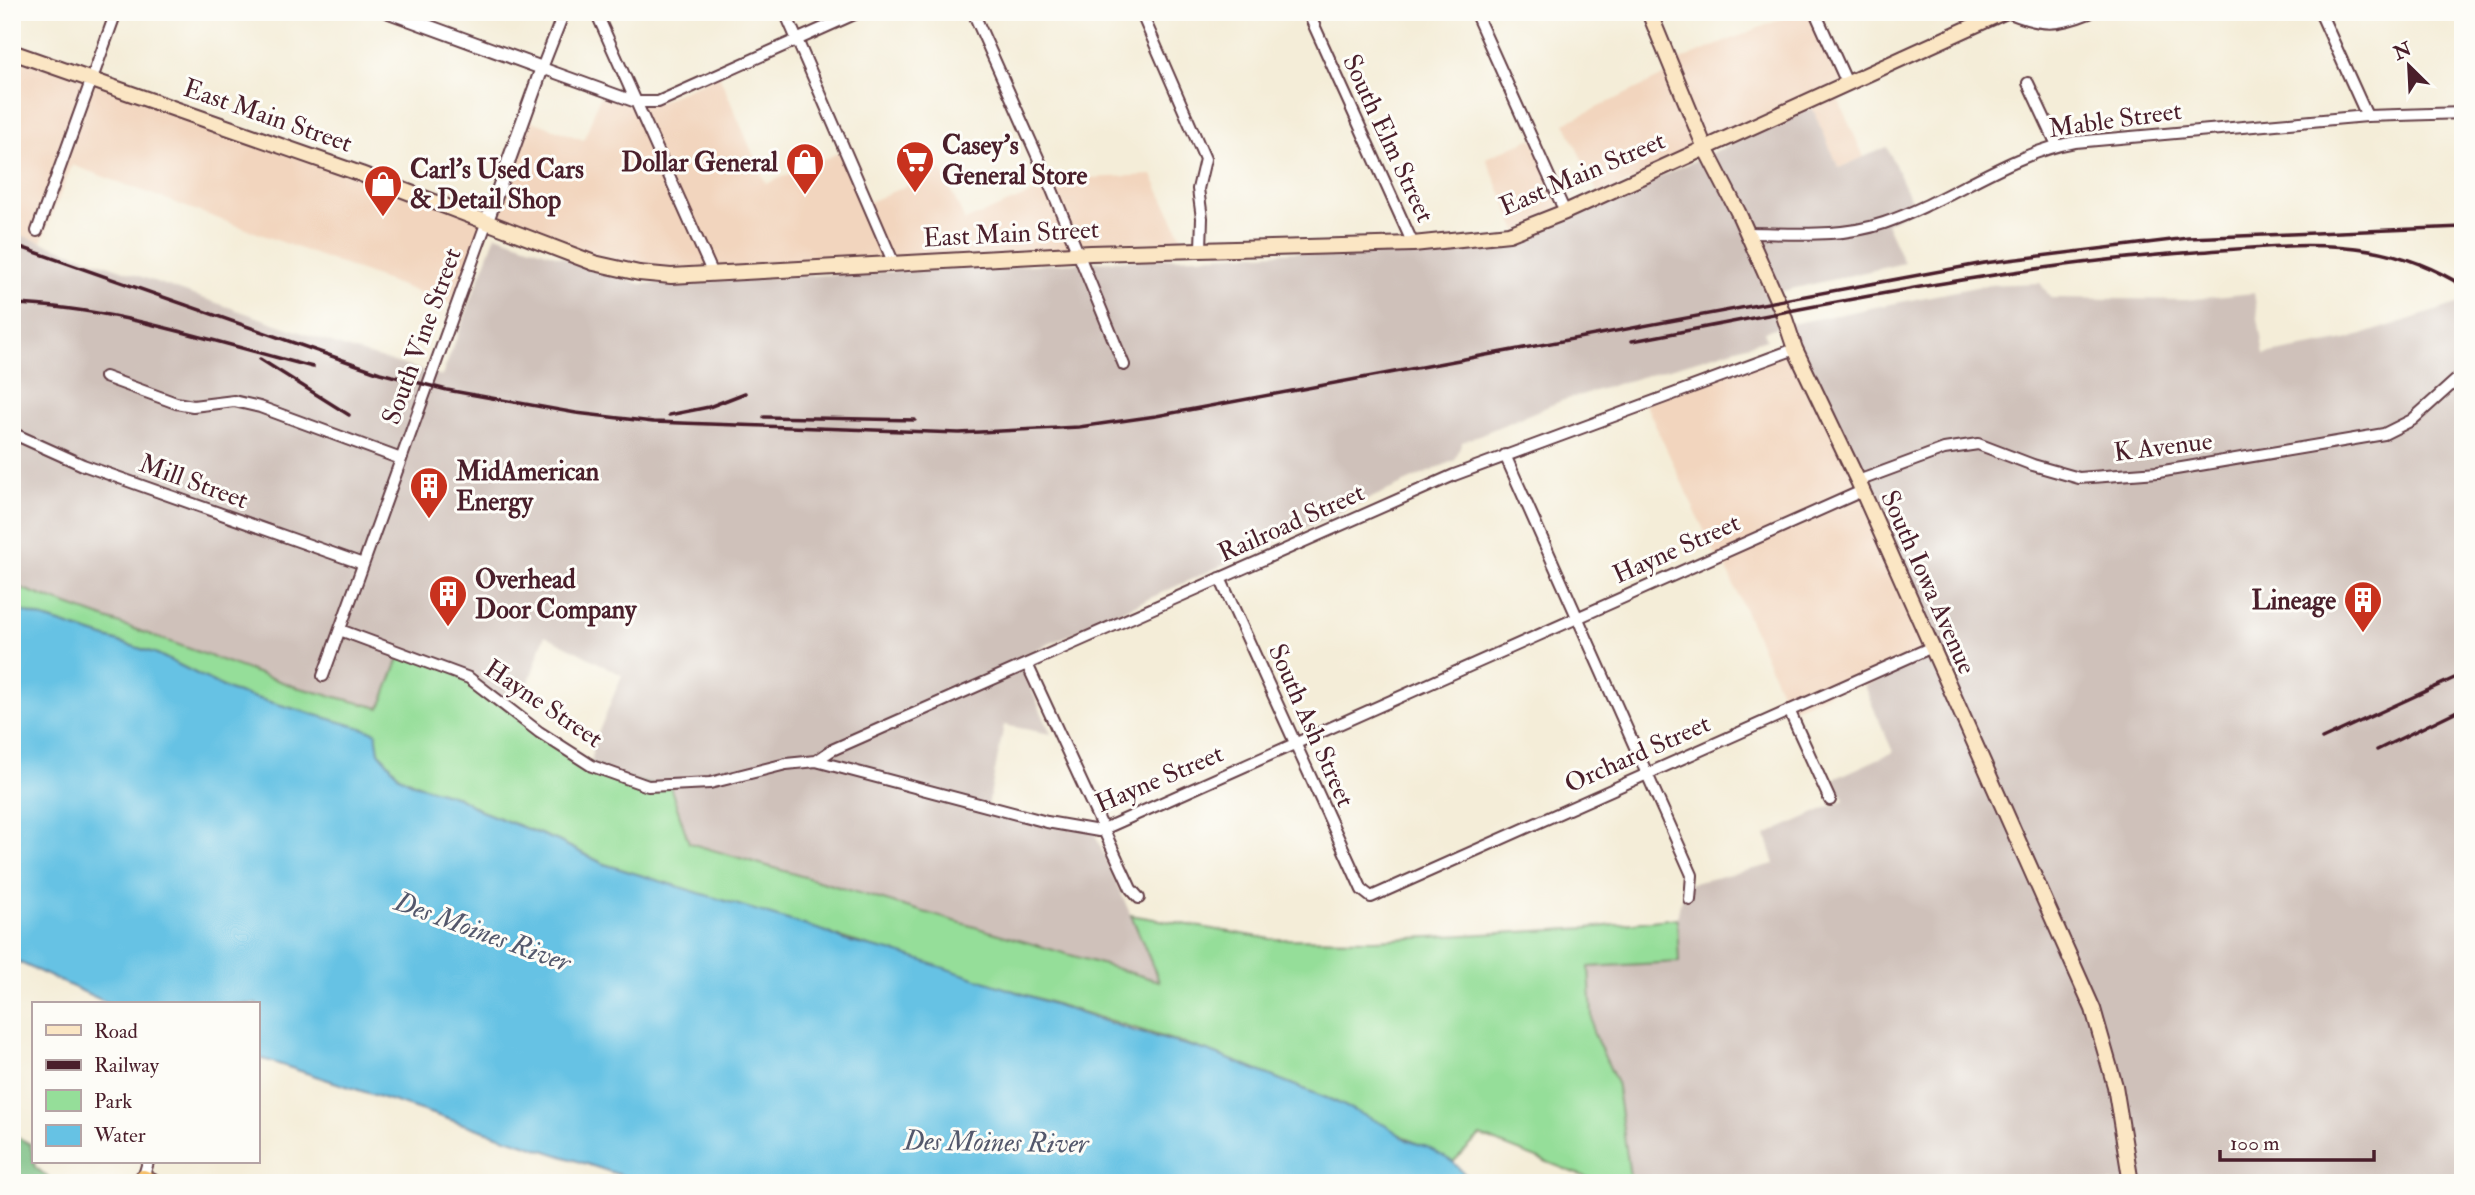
<svg xmlns="http://www.w3.org/2000/svg" width="2475" height="1195" font-family="'IM FELL Double Pica',serif">
<rect width="100%" height="100%" fill="#fdfcf7"/>
<filter id="ink" filterUnits="userSpaceOnUse"><feTurbulence type="fractalNoise" baseFrequency=".0143" numOctaves="2"/><feDisplacementMap in="SourceGraphic" scale="14" xChannelSelector="R" yChannelSelector="G"/><feConvolveMatrix kernelMatrix="1 2 1 2 8 2 1 2 1" color-interpolation-filters="sRGB"/></filter>
<filter id="wash" filterUnits="userSpaceOnUse"><feTurbulence type="fractalNoise" baseFrequency=".00686" numOctaves="4" result="noise"/><feDisplacementMap in="SourceGraphic" scale="28" xChannelSelector="R" yChannelSelector="G"/><feGaussianBlur stdDeviation="1.57" result="paint"/><feColorMatrix in="noise" values="0 0 0 0 0 0 0 0 0 0 0 0 0 0 0 0 0 1.4 0 .05"/><feComposite in="paint" operator="in"/></filter>
<g filter="url(#wash)">
<rect width="100%" height="100%" fill="#f4edd8"/>
<path fill="#f2d5be" d="M 1798,12 L 1815,12 L 1847,83 L 1834,90 L 1864,157 L 1839,168 L 1809,101 L 1599,196 L 1565,123 L 1674,71 L 1671,64 Z
M 12,52 L 487,221 L 524,118 L 584,140 L 602,90 L 658,102 L 719,75 L 766,184 L 843,151 L 867,203 L 942,170 L 965,221 L 1050,186 L 1048,180 L 1152,175 L 1187,249 L 639,273 L 487,221 L 456,306 L 72,165 L 41,242 L 12,232 Z
M 1532,138 L 1565,212 L 1517,231 L 1486,158 Z
M 1795,349 L 1935,656 L 1864,686 L 1861,679 L 1789,710 L 1723,561 L 1716,556 L 1645,403 Z"/>
<path fill="#cfc1ba" d="M 1812,107 L 1839,168 L 1887,147 L 1915,209 L 1886,223 L 1904,263 L 1774,293 L 1786,325 L 1986,285 L 2040,283 L 2051,298 L 2185,300 L 2254,293 L 2264,355 L 2346,340 L 2463,302 L 2463,1183 L 1642,1183 L 1631,1179 L 1616,1081 L 1593,1032 L 1589,966 L 1679,962 L 1677,918 L 1684,885 L 1775,864 L 1766,835 L 1844,800 L 1834,779 L 1893,752 L 1864,686 L 1935,655 L 1786,325 L 1764,331 L 1767,339 L 1561,401 L 1462,442 L 1455,460 L 1018,658 L 1051,734 L 1004,725 L 988,806 L 1093,830 L 1160,981 L 689,842 L 670,786 L 648,786 L 592,766 L 592,748 L 622,675 L 545,635 L 527,688 L 499,701 L 381,708 L 296,687 L 12,585 L 12,232 L 352,350 L 442,376 L 496,235 L 641,284 L 1519,241 Z"/>
<path fill="#95de99" stroke="#707e62" stroke-width="2" d="M 12,585 L 296,687 L 380,708 L 401,653 C 424,661 452,667 472,680 C 534,720 593,785 670,786 L 689,843 L 1159,981 L 1131,915 L 1271,939 L 1376,940 L 1588,928 L 1677,918 L 1679,962 L 1589,967 L 1593,1032 L 1616,1081 L 1631,1183 L 1601,1183 L 1480,1136 L 1453,1162 L 1334,1101 L 1208,1051 L 604,864 L 558,841 L 481,811 L 458,797 L 428,790 L 399,776 L 379,752 L 375,732 L 231,691 L 157,654 L 12,608 Z"/>
<path fill="#78bd81" stroke="#616e56" stroke-width="2" d="M 12,1134 L 30,1144 L 35,1167 L 49,1178 L 47,1183 L 12,1183 Z"/>
<path fill="#66c2e4" stroke="#587088" stroke-width="2" d="M 12,608 L 157,654 L 231,691 L 376,732 L 379,752 L 399,776 L 414,784 L 458,797 L 481,811 L 558,841 L 604,864 L 824,931 L 846,941 L 899,953 L 1134,1031 L 1208,1051 L 1334,1101 L 1387,1126 L 1407,1140 L 1427,1147 L 1453,1162 L 1472,1182 L 645,1183 L 257,1057 L 257,1004 L 110,1004 L 12,959 Z"/>
</g>
<g filter="url(#ink)">
<g fill="none" stroke-linecap="round" stroke-linejoin="round">
<defs>
<path id="minor" d="M 564,12 L 542,68 L 636,102 L 658,102 L 859,12
M 596,12 L 713,274
M 785,12 L 894,264
M 973,12 L 1048,180 L 1124,365
M 1141,12 L 1205,159 L 1198,189 L 1202,218 L 1201,248
M 1308,12 L 1413,244
M 1475,12 L 1565,212
M 1815,12 L 1847,83
M 2320,12 L 2367,116
M 2028,83 L 2057,145
M 37,231 L 116,12
M 1747,233 C 1793,233 1840,238 1884,223 C 1949,201 2007,154 2075,142 L 2367,116 L 2463,113
M 105,377 L 176,403 L 193,406 L 234,401 L 260,407 L 401,459
M 12,433 L 83,465 L 363,564
M 1505,455 L 1692,875 L 1690,900
M 1858,481 L 1944,449 L 1978,444 L 2033,465 L 2079,478 L 2158,472 L 2384,434 L 2412,420 L 2463,374
M 1220,578 L 1362,890 L 1371,897 L 1932,647
M 340,630 L 469,678 L 539,732 L 592,766 L 648,786 L 710,783 L 786,764 L 816,761 L 1047,822 L 1099,831 L 1862,491
M 1027,664 L 1131,889 L 1139,898
M 323,676 L 487,221
M 1789,710 L 1830,800
M 816,761 L 832,750 L 1454,475 L 1795,349
M 143,1179 L 148,1162"/>
<path id="tertiary" d="M 389,12 L 542,68 L 487,221
M 2010,12 C 2042,25 2057,25 2089,12"/>
<path id="secondary" d="M 1649,12 L 1705,148 L 1738,212 L 1783,313 L 1795,349 L 1858,481 L 2093,1009 L 2115,1086 L 2131,1183
M 12,52 L 361,174 L 594,263 L 639,273 L 671,276 L 1091,253 L 1413,244 L 1509,234 L 1565,212 L 2004,12"/>
<path id="trunk" d="M 143,1179 L 152,1183"/>
</defs>
<use href="#minor" stroke="#643e45" stroke-width="14"/>
<use href="#tertiary" stroke="#643e45" stroke-width="16"/>
<use href="#secondary" stroke="#643e45" stroke-width="18"/>
<use href="#trunk" stroke="#643e45" stroke-width="21"/>
<use href="#minor" stroke="#fff" stroke-width="10"/>
<use href="#tertiary" stroke="#fff" stroke-width="12"/>
<use href="#secondary" stroke="#fbe6c4" stroke-width="14"/>
<use href="#trunk" stroke="#f6c06b" stroke-width="18"/>
<path stroke="#4a1f2b" stroke-width="3.5" d="M 12,244 L 380,373 L 447,390 L 576,413 L 653,422 L 959,433 L 1079,427 L 1156,416 L 1984,263 L 2188,238 L 2463,227
M 12,304 C 116,307 213,342 313,367
M 1632,341 C 1819,306 2006,265 2196,252 C 2253,248 2313,241 2370,250 C 2402,255 2436,269 2463,286
M 260,359 L 349,415
M 669,415 L 709,407 L 745,393
M 764,417 L 915,420
M 2322,739 L 2463,674
M 2377,750 L 2463,708"/>
</g>
</g>
<defs>
<symbol id="supermarket-pin" viewBox="-11 -11 22 30"><path d="M0 17L-7.5 6A9.5 9.5 0 1 1 7.5 6Z" fill="#c8321e" stroke="#fdfcf7"/><path d="M-6-5.5h2.5l.6 2H6L4.5 2H-2.5L-4.4-4H-6ZM-1.5 3.2a1.3 1.3 0 1 0 .1 0ZM3 3.2a1.3 1.3 0 1 0 .1 0Z" fill="#fff"/></symbol>
<symbol id="shop-pin" viewBox="-11 -11 22 30"><path d="M0 17L-7.5 6A9.5 9.5 0 1 1 7.5 6Z" fill="#c8321e" stroke="#fdfcf7"/><path d="M-5-2.5h2.3a2.7 3.5 0 0 1 5.4 0H5L5.5 6h-11ZM-1.5-2.5h3a1.5 2.3 0 0 0-3 0Z" fill="#fff"/></symbol>
<symbol id="building-pin" viewBox="-11 -11 22 30"><path d="M0 17L-7.5 6A9.5 9.5 0 1 1 7.5 6Z" fill="#c8321e" stroke="#fdfcf7"/><path d="M-4-6H4V6H1V3H-1V6H-4ZM-2.5-4.3h1.7v1.8h-1.7ZM.8-4.3h1.7v1.8H.8ZM-2.5-1h1.7V.8h-1.7ZM.8-1h1.7V.8H.8Z" fill="#fff"/></symbol>
</defs>
<g fill-rule="evenodd">
<use href="#supermarket-pin" x="893" y="138" width="44" height="60"/>
<use href="#shop-pin" x="783" y="140" width="44" height="60"/>
<use href="#shop-pin" x="361" y="162" width="44" height="60"/>
<use href="#building-pin" x="407" y="464" width="44" height="60"/>
<use href="#building-pin" x="426" y="572" width="44" height="60"/>
<use href="#building-pin" x="2341" y="578" width="44" height="60"/>
</g>
<g text-anchor="middle" stroke-width="6" stroke-linejoin="round" paint-order="stroke">
<g font-size="26" fill="#4a1f2b" stroke="#fdfcf7">
<text transform="translate(268 115) rotate(19)" y="9">East Main Street</text>
<text transform="translate(2115 119) rotate(-8)" y="9">Mable Street</text>
<text transform="translate(1389 138) rotate(65)" y="9">South Elm Street</text>
<text transform="translate(1582 173) rotate(-23)" y="9">East Main Street</text>
<text transform="translate(1011 233) rotate(-3)" y="9">East Main Street</text>
<text transform="translate(421 336) rotate(-70)" y="9">South Vine Street</text>
<text transform="translate(2163 446) rotate(-7)" y="9">K Avenue</text>
<text transform="translate(194 481) rotate(20)" y="9">Mill Street</text>
<text transform="translate(1291 522) rotate(-24)" y="9">Railroad Street</text>
<text transform="translate(1676 548) rotate(-24)" y="9">Hayne Street</text>
<text transform="translate(1929 582) rotate(66)" y="9">South Iowa Avenue</text>
<text transform="translate(544 703) rotate(34)" y="9">Hayne Street</text>
<text transform="translate(1312 725) rotate(66)" y="9">South Ash Street</text>
<text transform="translate(1637 753) rotate(-24)" y="9">Orchard Street</text>
<text transform="translate(1159 778) rotate(-23)" y="9">Hayne Street</text>
</g>
<g font-size="26" font-weight="bold" fill="#4a1f2b" stroke="#fdfcf7" text-anchor="start">
<text x="942" y="154">Casey's<tspan x="942" dy="30">General Store</tspan></text>
<text x="778" y="171" text-anchor="end">Dollar General</text>
<text x="410" y="178">Carl's Used Cars<tspan x="410" dy="30">&amp; Detail Shop</tspan></text>
<text x="456" y="480">MidAmerican<tspan x="456" dy="30">Energy</tspan></text>
<text x="475" y="588">Overhead<tspan x="475" dy="30">Door Company</tspan></text>
<text x="2336" y="609" text-anchor="end">Lineage</text>
</g>
<g font-size="28" font-style="italic" fill="#54586c" stroke="#fdfcf7">
<text transform="translate(483 931) rotate(20)" y="10">Des Moines River</text>
<text transform="translate(996 1141) rotate(1)" y="10">Des Moines River</text>
</g>
</g>
<rect width="2475" height="1195" fill="none" stroke="#fdfcf7" stroke-width="42"/>
<rect x="32" y="1002" width="228" height="161" fill="#fdfcf7" stroke="#b5a4a5" stroke-width="2"/>
<rect x="46" y="1025" width="35" height="10" fill="#fbe6c4" stroke="#b5a4a5" stroke-width="2"/>
<text x="94" y="1038" font-size="21" fill="#4a1f2b">Road</text>
<rect x="46" y="1060" width="35" height="10" fill="#4a1f2b" stroke="#b5a4a5" stroke-width="2"/>
<text x="94" y="1072" font-size="21" fill="#4a1f2b">Railway</text>
<rect x="46" y="1090" width="35" height="21" fill="#95de99" stroke="#b5a4a5" stroke-width="2"/>
<text x="94" y="1108" font-size="21" fill="#4a1f2b">Park</text>
<rect x="46" y="1125" width="35" height="21" fill="#66c2e4" stroke="#b5a4a5" stroke-width="2"/>
<text x="94" y="1142" font-size="21" fill="#4a1f2b">Water</text>
<g transform="translate(2409 66) rotate(336)" stroke="#fdfcf7" stroke-width="5" paint-order="stroke">
<path d="M0-5L12 26L0 18L-12 26Z" fill="#4a1f2b"/>
<text y="-10" font-size="19" font-weight="bold" text-anchor="middle" fill="#4a1f2b">N</text>
</g>
<path d="M2220 1150v10h154v-10" fill="none" stroke="#4a1f2b" stroke-width="3.5"/>
<text x="2230" y="1150" font-size="21" fill="#4a1f2b" stroke="#fdfcf7" stroke-width="5" paint-order="stroke">100 m</text>
</svg>
